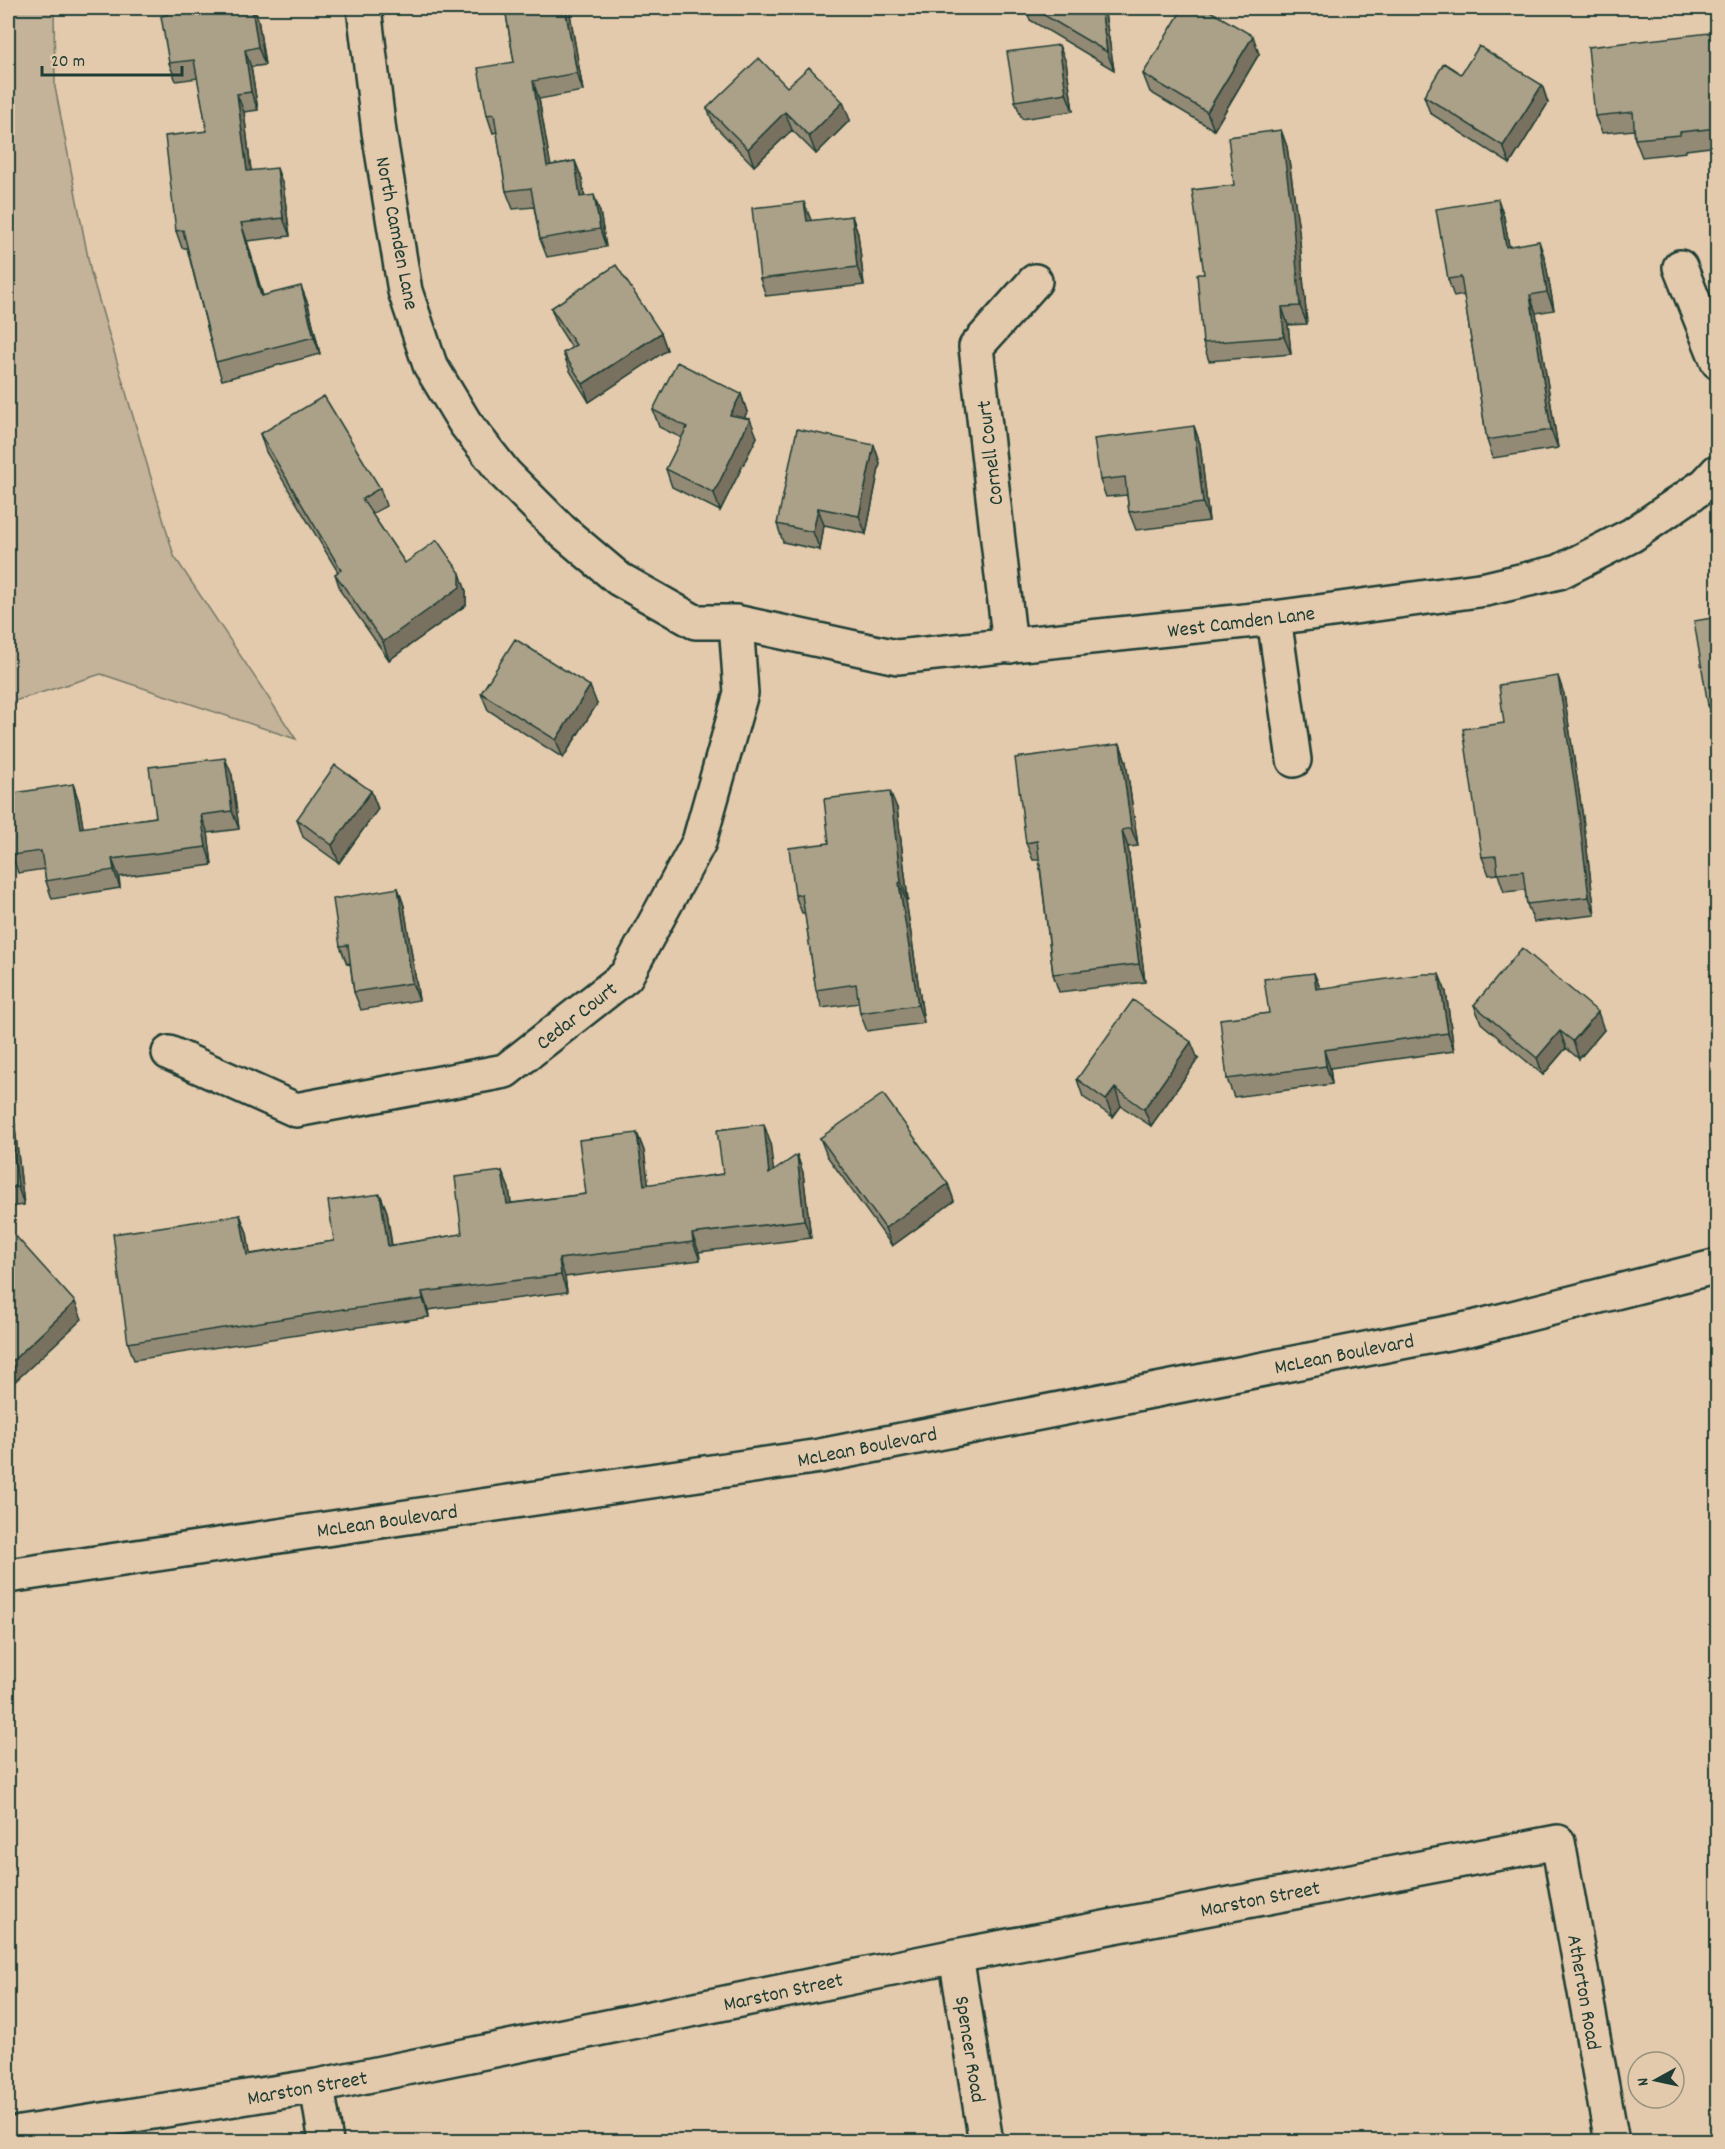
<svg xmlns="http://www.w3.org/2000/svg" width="1725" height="2149" font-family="Dekko,sans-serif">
<rect width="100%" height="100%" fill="#e4caac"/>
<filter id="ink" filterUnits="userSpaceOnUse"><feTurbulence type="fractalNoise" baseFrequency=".0167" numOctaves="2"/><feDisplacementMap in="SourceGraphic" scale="12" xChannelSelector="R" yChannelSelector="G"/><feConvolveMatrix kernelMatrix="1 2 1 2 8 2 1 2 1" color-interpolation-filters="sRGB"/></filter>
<g filter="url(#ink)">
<path fill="#c4b299" stroke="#727866" stroke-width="1.5" d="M 8,8 L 54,8 L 55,87 L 91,273 L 174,556 L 296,739 L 101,674 L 8,703 Z"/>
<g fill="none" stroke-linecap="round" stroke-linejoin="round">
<defs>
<path id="minor" d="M 364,8 L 379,132 L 405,291 L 430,365 L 465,423 L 505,474 L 561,530 L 619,579 L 695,622 L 736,622 L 897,657 L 1274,618 L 1486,589 L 1559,572 L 1632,535 L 1706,484 L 1718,471
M 1680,267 L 1718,362
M 1274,618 L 1294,760
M 1010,646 L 976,347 L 1035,281
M 169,1053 L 296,1110 L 505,1071 L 626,976 L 699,842 L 741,693 L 736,622
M 956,1956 L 986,2142
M 317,2086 L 326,2142
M 8,2135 L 317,2086 L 956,1956 L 1558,1842 L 1612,2142"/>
<path id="secondary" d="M 8,1576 L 820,1456 L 1473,1328 L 1718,1266"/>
</defs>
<use href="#minor" stroke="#1f3d34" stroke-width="38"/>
<use href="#secondary" stroke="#1f3d34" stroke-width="38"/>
<use href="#minor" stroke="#e4caac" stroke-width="33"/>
<use href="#secondary" stroke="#e4caac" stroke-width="33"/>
</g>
<path fill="#938a76" stroke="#1f3d34" stroke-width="1.5" d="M 166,8 L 253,8 L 258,19 L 265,65 L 251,67 L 258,110 L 244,112 L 251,170 L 283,185 L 290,236 L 247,241 L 263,296 L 308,304 L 320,354 L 222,380 L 216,362 L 187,248 L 182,248 L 176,231 L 207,131 L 198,78 L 176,81 L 169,63 Z
M 505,8 L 569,8 L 583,91 L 539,99 L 550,165 L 575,161 L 582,179 L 584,196 L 600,212 L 606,247 L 547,257 L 540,239 L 534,207 L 513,209 L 506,191 L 497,132 L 493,133 L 487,115 L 514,62 Z
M 1025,8 L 1104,8 L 1114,70 L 1030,20 Z
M 1718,32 L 1718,146 L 1686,150 L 1686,152 L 1642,157 L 1635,139 L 1634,130 L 1602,133 L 1595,116 Z
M 1259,54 L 1214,130 L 1150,92 L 1143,74 Z
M 1066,62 L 1073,111 L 1022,119 L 1015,101 Z
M 1461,74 L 1542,85 L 1548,103 L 1510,164 L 1430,113 L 1424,96 Z
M 787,87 L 850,120 L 816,154 L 792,130 L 754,166 L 714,125 L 707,108 Z
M 1281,130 L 1287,147 L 1299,231 L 1307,324 L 1288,325 L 1291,354 L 1209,361 L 1203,343 L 1204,274 L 1234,185 Z
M 852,216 L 858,234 L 864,285 L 766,296 L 760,279 L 811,221 Z
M 1504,217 L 1509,246 L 1545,259 L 1554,310 L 1536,313 L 1558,448 L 1493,458 L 1487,440 L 1464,295 L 1454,297 L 1448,279 Z
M 551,308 L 661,333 L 667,350 L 589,402 L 570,371 L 563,353 L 572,348 L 558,326 Z
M 741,394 L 747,412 L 744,418 L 757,437 L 720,511 L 672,487 L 666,469 L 682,438 L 659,427 L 653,410 Z
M 1194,426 L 1200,444 L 1209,521 L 1136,530 L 1129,512 L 1127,495 L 1106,497 L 1100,480 Z
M 260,434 L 380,488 L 386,506 L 372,514 L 405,563 L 466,591 L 466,605 L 389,660 L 341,592 L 335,574 L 338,572 L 266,452 Z
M 874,445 L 880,463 L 866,534 L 824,525 L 820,550 L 783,542 L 777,524 Z
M 1718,617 L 1718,722 L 1714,723 L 1708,705 Z
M 481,693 L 597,704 L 563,758 L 488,710 Z
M 1564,694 L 1583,818 L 1595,915 L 1534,922 L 1527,904 L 1525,890 L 1504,892 L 1498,874 L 1489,875 L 1482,857 L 1504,723 Z
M 1120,744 L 1126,762 L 1138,846 L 1128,847 L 1145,982 L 1059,992 L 1053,974 L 1039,860 L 1033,860 L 1026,843 Z
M 232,775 L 239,829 L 208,833 L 212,865 L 119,877 L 120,888 L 52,899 L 46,881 L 44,869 L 18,873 L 12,855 L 73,784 L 79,802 L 83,828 L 156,817 Z
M 371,791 L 378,809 L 339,863 L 303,837 L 297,819 Z
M 897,808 L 908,900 L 906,900 L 924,1023 L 867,1031 L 860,1013 L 859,1003 L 822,1008 L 816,990 L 805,913 L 802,913 L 795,895 L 829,843 Z
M 398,888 L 404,906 L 419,1000 L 361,1010 L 354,992 L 350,963 L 347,964 L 340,946 Z
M 1314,973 L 1320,988 L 1446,992 L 1454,1051 L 1330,1068 L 1332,1084 L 1234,1097 L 1227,1079 L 1269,1013 Z
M 1474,1005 L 1604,1030 L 1579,1059 L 1566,1048 L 1543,1075 L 1481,1023 Z
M 1198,1059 L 1151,1126 L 1121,1106 L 1113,1117 L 1083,1097 L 1077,1079 Z
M 8,1097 L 13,1111 L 24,1205 L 8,1207 Z
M 637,1133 L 644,1151 L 648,1185 L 723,1174 L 770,1142 L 773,1172 L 797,1155 L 803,1173 L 811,1238 L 699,1252 L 700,1260 L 565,1277 L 567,1292 L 428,1310 L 429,1317 L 351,1328 L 350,1327 L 134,1360 L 128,1343 L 240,1215 L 247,1233 L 250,1254 L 334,1241 L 380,1194 L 387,1212 L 392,1245 L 462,1234 L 502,1171 L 509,1189 L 511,1203 L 586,1194 Z
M 820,1138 L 948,1184 L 954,1201 L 892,1246 L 827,1156 Z"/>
<path fill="#787160" stroke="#1f3d34" stroke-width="1.5" d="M 252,8 L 253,8 L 258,19 L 265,65 L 258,47 Z
M 565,8 L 569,8 L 583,91 L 577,73 Z
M 1101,8 L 1104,8 L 1114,70 L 1107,52 Z
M 1253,36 L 1259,54 L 1214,130 L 1207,112 Z
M 1059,45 L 1066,62 L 1073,111 L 1066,93 Z
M 245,50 L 251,67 L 258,110 L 251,92 Z
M 533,81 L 539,99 L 554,184 L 547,166 Z
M 1542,85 L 1548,103 L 1510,164 L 1503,146 Z
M 237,94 L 244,112 L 253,188 L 247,171 Z
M 843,102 L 850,120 L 816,154 L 809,136 Z
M 785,112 L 792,130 L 754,166 L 748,149 Z
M 1281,130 L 1287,147 L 1299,231 L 1307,324 L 1300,306 Z
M 575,161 L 582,179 L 587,214 L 580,197 Z
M 277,168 L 283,185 L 290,236 L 283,218 Z
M 594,195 L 600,212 L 606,247 L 600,229 Z
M 1498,199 L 1504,217 L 1512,264 L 1506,247 Z
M 804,202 L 811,220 L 813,239 L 807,221 Z
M 852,216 L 858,234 L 864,285 L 857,267 Z
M 241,223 L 247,241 L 268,314 L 261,296 Z
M 1539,241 L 1545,259 L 1554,310 L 1547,292 Z
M 301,286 L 308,304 L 320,354 L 314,337 Z
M 1530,295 L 1536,313 L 1558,448 L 1551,430 Z
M 1282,307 L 1288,325 L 1291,354 L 1284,337 Z
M 661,333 L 667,350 L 589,402 L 583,384 Z
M 741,394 L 747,412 L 737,433 L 730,415 Z
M 750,419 L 757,437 L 720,511 L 714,493 Z
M 1194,426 L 1200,444 L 1209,521 L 1203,503 Z
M 874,445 L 880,463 L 866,534 L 859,516 Z
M 818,508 L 824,525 L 820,550 L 813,532 Z
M 460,573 L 466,591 L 466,605 L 389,660 L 383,642 Z
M 1558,676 L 1564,694 L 1583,818 L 1595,915 L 1589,897 Z
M 590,686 L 597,704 L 563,758 L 556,740 Z
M 1120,744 L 1126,762 L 1138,846 L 1131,828 Z
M 225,758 L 232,775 L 239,829 L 232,811 Z
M 73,784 L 79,802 L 86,846 L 80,828 Z
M 371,791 L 378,809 L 339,863 L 332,845 Z
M 890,791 L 897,808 L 908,900 L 901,882 Z
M 201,815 L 208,833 L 212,865 L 206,847 Z
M 1122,830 L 1128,847 L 1145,982 L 1139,964 Z
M 112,859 L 119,877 L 120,888 L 114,870 Z
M 899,883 L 906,900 L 924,1023 L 918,1005 Z
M 398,888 L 404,906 L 419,1000 L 412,983 Z
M 1314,973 L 1321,991 L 1316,989 Z
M 1439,974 L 1446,992 L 1454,1051 L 1448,1033 Z
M 1598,1012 L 1604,1030 L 1579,1059 L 1573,1041 Z
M 1560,1031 L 1566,1048 L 1543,1075 L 1537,1058 Z
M 1191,1042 L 1198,1059 L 1151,1126 L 1144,1109 Z
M 1324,1050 L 1330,1068 L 1332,1084 L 1326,1066 Z
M 1115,1088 L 1121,1106 L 1113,1117 L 1106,1100 Z
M 8,1097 L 13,1111 L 24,1205 L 18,1187 L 8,1104 Z
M 764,1124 L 770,1142 L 776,1192 L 769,1174 Z
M 637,1133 L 644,1151 L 651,1203 L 644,1185 Z
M 797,1155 L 803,1173 L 811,1238 L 804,1220 Z
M 502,1171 L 509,1189 L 513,1221 L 507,1204 Z
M 948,1184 L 954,1201 L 892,1246 L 885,1228 Z
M 380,1194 L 387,1212 L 394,1264 L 388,1246 Z
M 240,1215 L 247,1233 L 253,1272 L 247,1255 Z
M 692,1234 L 699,1252 L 700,1260 L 693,1242 Z
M 559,1259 L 565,1277 L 567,1292 L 561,1275 Z
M 422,1292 L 428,1310 L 429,1317 L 423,1299 Z
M 75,1302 L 82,1319 L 8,1388 L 8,1365 Z"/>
<path fill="#aba189" stroke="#1f3d34" stroke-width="1.5" d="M 166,8 L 252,8 L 258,47 L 245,50 L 251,92 L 237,94 L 247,171 L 277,168 L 283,218 L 241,223 L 261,296 L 301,286 L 314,337 L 216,362 L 183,230 L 176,231 L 165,136 L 207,131 L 194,60 L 169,63 L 161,16 L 167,15 Z
M 505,8 L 565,8 L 577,73 L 533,81 L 547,166 L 575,161 L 580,197 L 594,195 L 600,229 L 540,239 L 531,188 L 506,191 L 494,114 L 487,115 L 478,68 L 514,62 Z
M 1032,8 L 1101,8 L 1107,52 Z
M 1183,8 L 1205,8 L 1253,36 L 1207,112 L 1143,74 Z
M 1718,32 L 1718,128 L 1680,132 L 1680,135 L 1635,139 L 1633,112 L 1595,116 L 1588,47 Z
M 1059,45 L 1066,93 L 1015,101 L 1007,52 Z
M 1479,46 L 1542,85 L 1503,146 L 1424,96 L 1444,63 L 1461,74 Z
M 759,58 L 787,87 L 809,67 L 843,102 L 809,136 L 785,112 L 748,149 L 707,108 Z
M 1281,130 L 1292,213 L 1300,306 L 1282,307 L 1284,337 L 1203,343 L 1197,274 L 1204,274 L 1192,190 L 1234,185 L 1228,137 Z
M 1498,199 L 1506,247 L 1539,241 L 1547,292 L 1530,295 L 1551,430 L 1487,440 L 1461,277 L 1448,279 L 1436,209 Z
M 804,202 L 807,221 L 852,216 L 857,267 L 760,279 L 752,208 Z
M 616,265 L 661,333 L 583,384 L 563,353 L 576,345 L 551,308 Z
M 677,362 L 741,394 L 730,415 L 750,419 L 714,493 L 666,469 L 687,427 L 653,410 Z
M 324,396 L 380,488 L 362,499 L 405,563 L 437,540 L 460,573 L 460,587 L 383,642 L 335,574 L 341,570 L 260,434 Z
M 1194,426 L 1203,503 L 1129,512 L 1125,477 L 1100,480 L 1094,439 Z
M 797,429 L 874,445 L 859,516 L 818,508 L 813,532 L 777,524 Z
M 1718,617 L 1718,703 L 1708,705 L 1694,621 Z
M 515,639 L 590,686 L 556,740 L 481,693 Z
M 1558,676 L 1577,800 L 1589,897 L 1527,904 L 1523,871 L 1498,874 L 1496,856 L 1482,857 L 1463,729 L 1504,723 L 1499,685 Z
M 1120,744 L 1131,828 L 1122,830 L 1139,964 L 1053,974 L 1037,841 L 1026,843 L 1015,758 Z
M 225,758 L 232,811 L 201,815 L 206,847 L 112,859 L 114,870 L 46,881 L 41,851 L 12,855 L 8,828 L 8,794 L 73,784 L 80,828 L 156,817 L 149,767 Z
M 335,765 L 371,791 L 332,845 L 297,819 Z
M 890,791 L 901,882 L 899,883 L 918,1005 L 860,1013 L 856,984 L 816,990 L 802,895 L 795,895 L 789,848 L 829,843 L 824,799 Z
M 398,888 L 412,983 L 354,992 L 348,945 L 340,946 L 333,899 Z
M 1522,948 L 1598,1012 L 1573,1041 L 1560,1031 L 1537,1058 L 1474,1005 Z
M 1314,973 L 1316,989 L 1423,974 L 1439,974 L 1448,1033 L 1324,1050 L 1326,1066 L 1227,1079 L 1220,1019 L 1269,1013 L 1264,979 Z
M 1133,1000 L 1191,1042 L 1144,1109 L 1115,1088 L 1106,1100 L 1077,1079 Z
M 883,1094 L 948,1184 L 885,1228 L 820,1138 Z
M 8,1104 L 18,1187 L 8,1188 Z
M 764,1124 L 769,1174 L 797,1155 L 804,1220 L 692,1234 L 693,1242 L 559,1259 L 561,1275 L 422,1292 L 423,1299 L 344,1310 L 344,1309 L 128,1343 L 113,1234 L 240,1215 L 247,1255 L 334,1241 L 328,1201 L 380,1194 L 388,1246 L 462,1234 L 455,1177 L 502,1171 L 507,1204 L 586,1194 L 579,1140 L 637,1133 L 644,1185 L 723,1174 L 717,1130 Z
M 12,1232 L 75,1302 L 8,1365 L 8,1236 Z"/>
</g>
<g text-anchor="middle" stroke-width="4.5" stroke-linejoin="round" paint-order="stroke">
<g font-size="21" fill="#1f3d34" stroke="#e4caac">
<text transform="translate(398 233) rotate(79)" y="7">North Camden Lane</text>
<text transform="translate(989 453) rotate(-97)" y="7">Cornell Court</text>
<text transform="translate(1241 621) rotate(-7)" y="7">West Camden Lane</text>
<text transform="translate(576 1015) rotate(-38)" y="7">Cedar Court</text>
<text transform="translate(1344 1353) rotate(-11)" y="7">McLean Boulevard</text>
<text transform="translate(867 1446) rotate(-11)" y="7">McLean Boulevard</text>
<text transform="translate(387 1520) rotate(-8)" y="7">McLean Boulevard</text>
<text transform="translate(1260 1898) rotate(-11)" y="7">Marston Street</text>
<text transform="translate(783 1991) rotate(-12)" y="7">Marston Street</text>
<text transform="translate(1585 1992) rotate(80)" y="7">Atherton Road</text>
<text transform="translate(971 2049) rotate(81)" y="7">Spencer Road</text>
<text transform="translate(307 2087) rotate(-10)" y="7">Marston Street</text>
</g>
</g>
<rect width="1725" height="2149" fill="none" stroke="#e4caac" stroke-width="30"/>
<rect x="15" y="15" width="1695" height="2119" fill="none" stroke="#1f3d34" stroke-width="2" filter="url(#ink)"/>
<g transform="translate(1656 2080) rotate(262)"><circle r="28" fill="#e4caac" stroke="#95927c" stroke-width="1.5"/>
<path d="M0-4.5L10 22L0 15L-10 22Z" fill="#1f3d34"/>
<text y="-9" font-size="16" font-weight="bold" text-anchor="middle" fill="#1f3d34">N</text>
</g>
<path d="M42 66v9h140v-9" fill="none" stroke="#1f3d34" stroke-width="3"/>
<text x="51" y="66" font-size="18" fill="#1f3d34" stroke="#e4caac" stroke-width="4.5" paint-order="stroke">20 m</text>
</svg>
